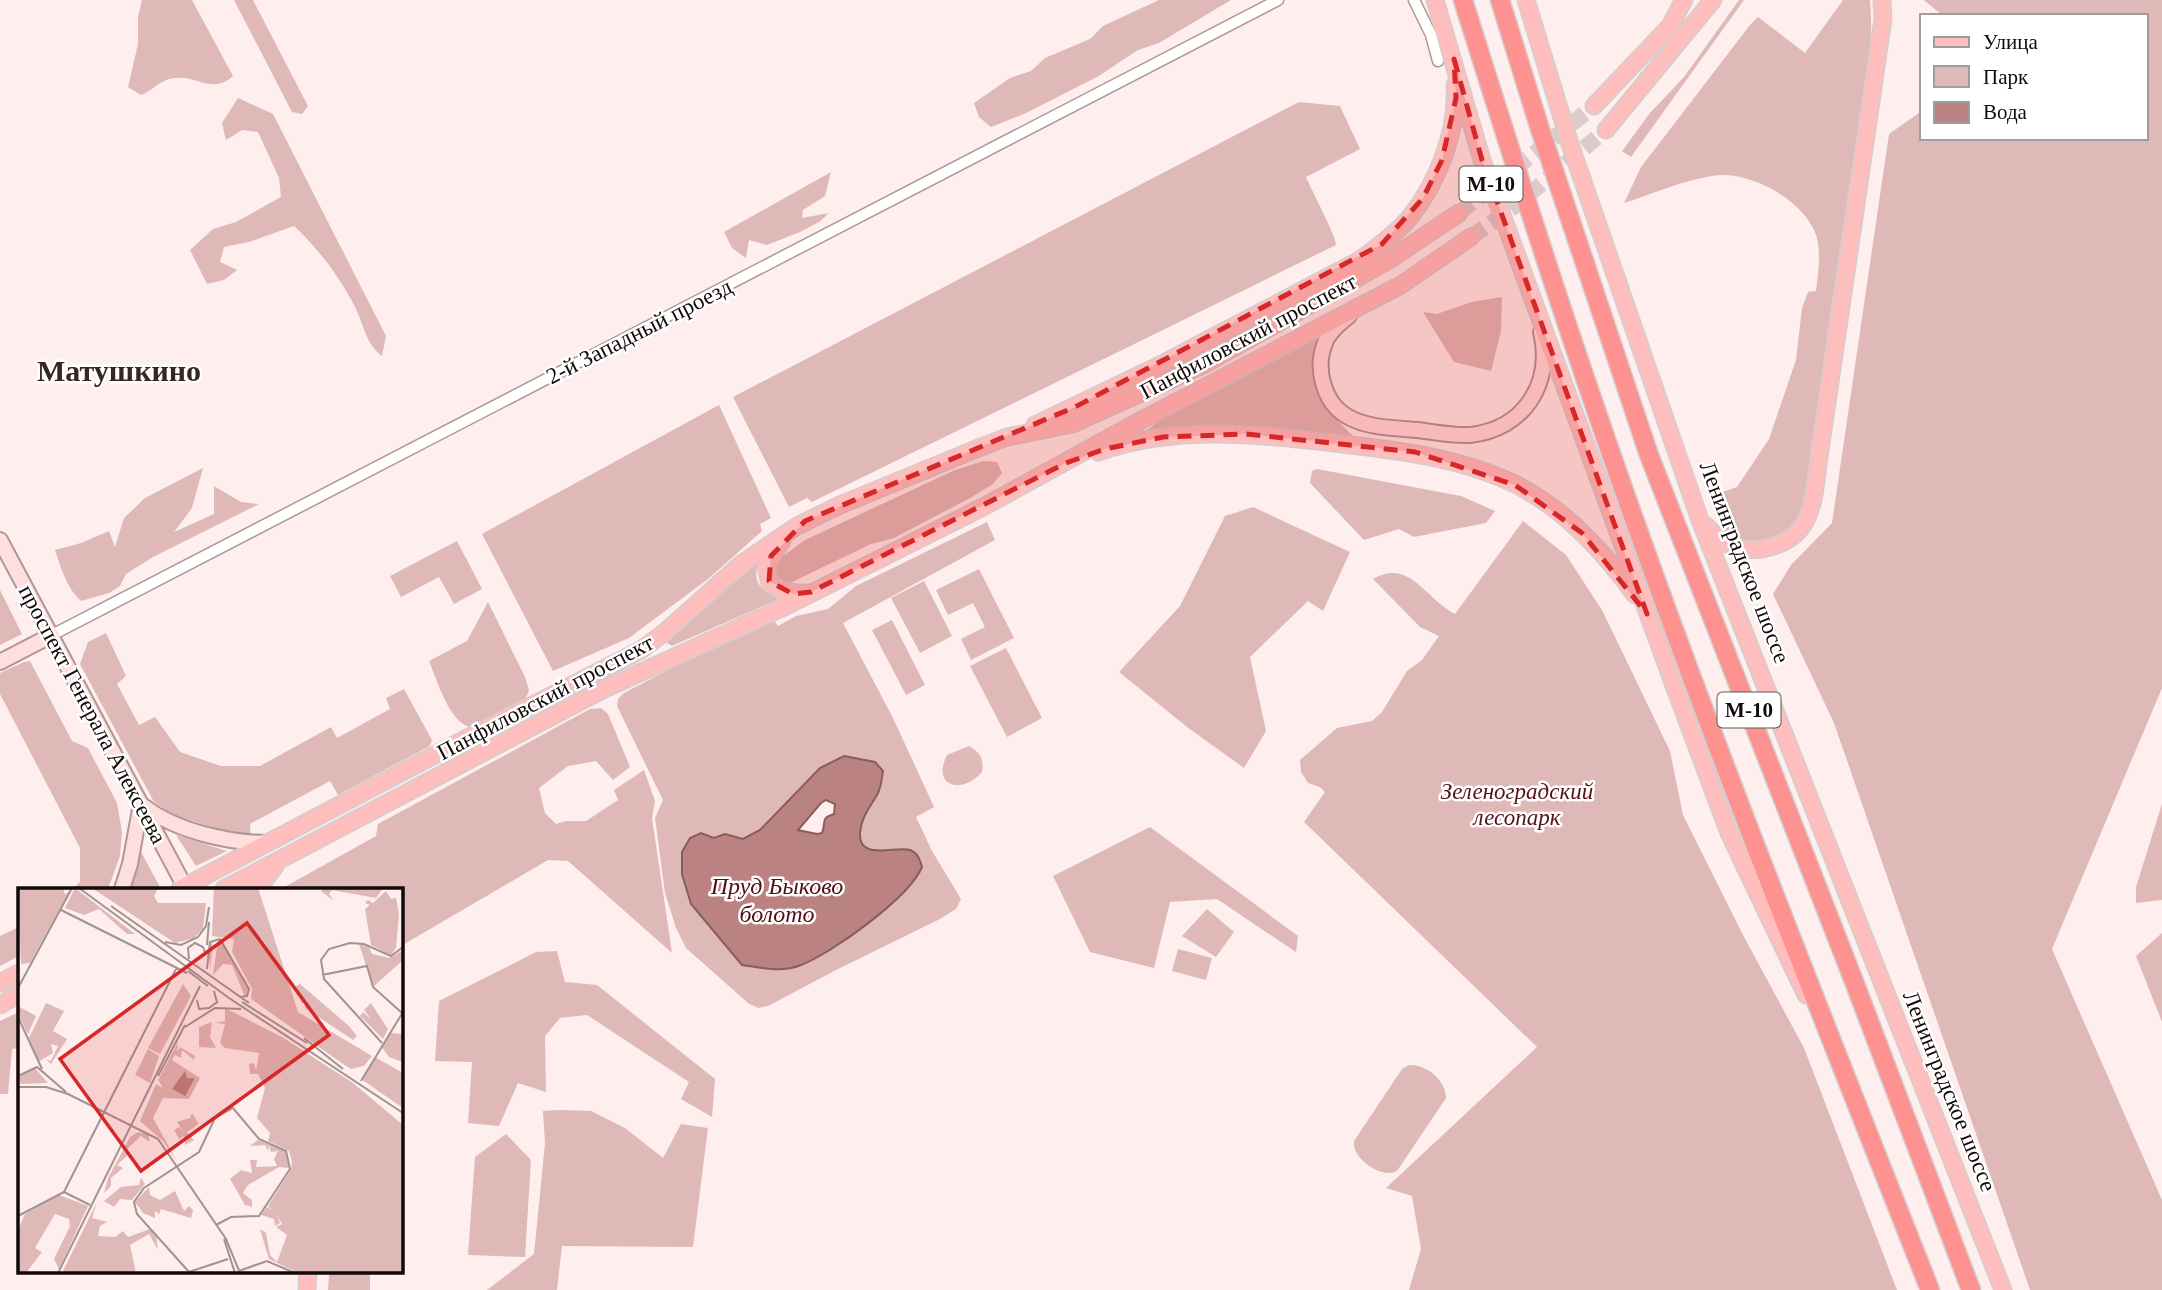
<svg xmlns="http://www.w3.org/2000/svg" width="2162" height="1290" font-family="'Times New Roman',serif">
<rect width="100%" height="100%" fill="#feeeed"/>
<path fill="#deb9b7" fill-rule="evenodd" d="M 142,0 L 192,0 L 233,76 C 211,95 198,75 175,78 C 160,79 154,90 141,95 L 128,87 L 138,44 L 138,17 Z
M 234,0 L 253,0 L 308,106 L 302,114 L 292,112 Z
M 1159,0 L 1231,0 L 1159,43 L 1138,50 L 1097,77 L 1024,114 L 991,127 L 979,117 L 974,103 L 1010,78 L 1031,71 L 1045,58 L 1090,39 L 1103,26 Z
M 1739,0 L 1744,0 L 1631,157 L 1622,151 L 1650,113 L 1684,77 Z
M 1843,0 L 1870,0 C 1876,73 1857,146 1845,217 C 1830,312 1817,408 1805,503 C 1800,511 1796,521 1790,527 C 1770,547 1731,549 1719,522 L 1728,517 L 1720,493 L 1737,487 L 1769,439 L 1796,360 L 1802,308 L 1808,292 L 1816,291 C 1818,274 1821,255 1817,238 C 1807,201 1748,169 1712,176 C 1682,181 1652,194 1624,203 L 1641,167 L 1750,25 L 1758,17 L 1805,53 Z
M 1924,0 L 2162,0 L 2162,688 L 2052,949 L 2162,1200 L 2162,1290 L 2030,1290 L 1834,723 L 1773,594 L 1791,565 L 1832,523 L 1889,134 L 1922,111 L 1922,138 L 2146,138 L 2146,16 L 1943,16 Z
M 238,98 L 273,114 L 386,336 L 382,356 C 366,344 364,326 356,309 C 342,280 318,248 294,226 L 249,242 L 224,247 L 220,262 L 237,270 L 224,280 L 207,284 L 190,250 L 213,229 L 236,222 L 281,197 L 279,178 L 258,132 L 242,130 L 226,140 L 222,123 Z
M 1299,102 L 1340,106 L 1360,149 L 1306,177 C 1312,191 1336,236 1336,245 L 812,502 L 807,498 L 789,507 L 733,397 Z
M 831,172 L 825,196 L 803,210 L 802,218 L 829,213 L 819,222 L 800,232 L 767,245 L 749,240 L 746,258 L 732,248 L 724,232 Z
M 1502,297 L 1501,331 L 1491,371 L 1454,362 L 1423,312 L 1437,314 L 1471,302 Z
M 1316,337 L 1315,376 L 1327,410 L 1355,438 L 1251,427 L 1146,431 L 1165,416 Z
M 719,405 L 771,518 L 760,524 L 762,531 L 708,579 L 629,638 L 553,671 L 482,534 Z
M 983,461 L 997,462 L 1002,473 L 993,484 L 972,497 L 894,538 L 871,544 L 790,583 C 780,581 777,578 774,568 L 779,559 L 805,540 L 955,470 Z
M 203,468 L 192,508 L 174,532 L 214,514 L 214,486 L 241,502 L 259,504 L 153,557 L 126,574 L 120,586 L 109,593 L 81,601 C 67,589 61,568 55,550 L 81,543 L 109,531 L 115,547 L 124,518 L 145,498 Z
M 1317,469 L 1461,496 L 1495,511 L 1486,523 L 1414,537 L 1399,529 L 1364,540 L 1310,483 L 1312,471 Z
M 1253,507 L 1350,552 L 1323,611 L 1308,601 L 1250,657 L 1266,731 L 1244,768 L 1187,727 L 1119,672 L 1180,606 L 1225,516 Z
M 1523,521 L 1566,555 L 1602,610 L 1670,751 L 1683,815 L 1743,935 L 1804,1048 L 1897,1290 L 1409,1290 L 1421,1249 L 1412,1196 L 1386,1188 L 1537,1047 L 1304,822 L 1325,792 L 1320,787 L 1308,783 L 1301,772 L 1300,760 L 1337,728 L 1372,721 L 1382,712 L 1407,671 L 1422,660 L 1439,636 L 1420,627 L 1373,579 C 1410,558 1424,598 1455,614 Z
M 987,522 L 995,540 L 843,623 L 893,718 L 934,807 L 916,817 L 932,851 L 961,899 L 956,909 L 938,920 L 838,969 L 768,1006 L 758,1008 L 748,1003 L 686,948 L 676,928 L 665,893 L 655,818 L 663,800 L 617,706 L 618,699 L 624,693 L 771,616 L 778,626 L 796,616 L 828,609 L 856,586 ZM 820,768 L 879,791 C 870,804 843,847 876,852 C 887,853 900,851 910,850 L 895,902 L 848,938 L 800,966 L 690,838 L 701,834 L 714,838 L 725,834 L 743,839 L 760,830 Z
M 457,541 L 482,589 L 454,604 L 439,577 L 401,597 L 390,576 Z
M 758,562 C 753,586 760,587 779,599 L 672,646 L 667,643 L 668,639 Z
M 979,569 L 1014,638 L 971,660 L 961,639 L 985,627 L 973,603 L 948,615 L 936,590 Z
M 924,581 L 952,636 L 920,653 L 891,598 Z
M 0,590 L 22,634 L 0,645 Z
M 488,602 L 525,677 L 529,690 L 526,698 L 470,727 C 449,722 437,680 429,661 L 467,641 Z
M 892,620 L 925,685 L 906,695 L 872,630 Z
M 106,633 L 126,676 L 117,684 L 139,725 L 155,717 L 180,752 L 221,766 L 260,766 L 331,727 L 337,738 L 390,709 L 386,698 L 404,689 L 432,740 L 430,746 L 338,795 L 330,781 L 250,824 L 251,839 L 173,815 L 154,802 L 80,664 L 88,642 Z
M 1006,648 L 1042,718 L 1007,737 L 970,666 Z
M 30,661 L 72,741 L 88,748 L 117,803 L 122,832 L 120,856 L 108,889 L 73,889 L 80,882 L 80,848 L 0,694 L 0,673 L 24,662 Z
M 601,708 L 608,714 L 630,767 L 613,780 L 596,761 L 568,766 L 539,788 L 545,813 L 556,824 L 566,821 L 586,821 L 618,800 L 614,790 L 644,770 L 655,801 L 652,818 L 672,953 L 568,861 L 548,860 L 401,946 L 401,889 L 281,889 L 376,836 L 378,824 L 590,709 Z
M 969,746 C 981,753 984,759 982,772 C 962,795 931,787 947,755 Z
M 2162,804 L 2162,900 L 2136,903 L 2136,887 Z
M 1150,827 L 1298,936 L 1296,952 L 1217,899 L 1170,902 L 1154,968 L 1090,952 L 1053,876 Z
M 176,835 L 227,851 L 196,866 Z
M 140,850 L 160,887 L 156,889 L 130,889 Z
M 1207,909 L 1234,932 L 1216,957 L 1182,936 Z
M 19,927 L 19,956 L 0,966 L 0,936 Z
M 2162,933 L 2162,1022 L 2136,956 Z
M 1178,949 L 1212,958 L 1206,980 L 1172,971 Z
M 557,951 L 565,982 L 597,985 L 715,1079 L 712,1117 L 681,1099 L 689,1082 L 587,1015 L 560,1018 L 545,1036 L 546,1092 L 518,1083 L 499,1126 L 468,1123 L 472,1062 L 435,1061 L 439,1001 L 536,952 Z
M 19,1012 L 19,1048 L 12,1049 L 8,1094 L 0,1094 L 0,1021 Z
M 1409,1065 C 1426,1064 1446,1080 1446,1098 L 1397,1171 C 1382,1180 1351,1158 1354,1141 L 1402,1069 Z
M 559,1110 L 591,1111 L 625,1128 L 663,1158 L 681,1124 L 708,1128 L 693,1247 L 562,1246 L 557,1290 L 487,1290 L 534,1254 L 545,1143 L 543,1111 Z
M 506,1134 L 531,1160 L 525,1257 L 468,1255 L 475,1157 Z
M 332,1271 L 370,1271 L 370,1290 L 328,1290 L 329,1275 Z"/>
<path fill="#ba8281" stroke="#885e5d" stroke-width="2" fill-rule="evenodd" d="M 844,756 L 875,762 L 883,771 C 882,778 881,787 878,793 C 871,806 861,817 860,833 C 858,861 895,846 910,850 C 918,853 920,860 922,867 C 909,898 832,953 801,965 C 782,973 761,968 742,965 L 691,904 L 682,874 L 682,852 L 690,838 L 701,833 L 714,838 L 725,834 L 743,839 L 760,830 L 820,768 ZM 826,800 L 835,804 L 834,814 C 819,819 827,822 822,833 L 817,834 L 798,830 L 821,803 Z"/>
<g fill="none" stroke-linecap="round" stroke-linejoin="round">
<path stroke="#dbcccb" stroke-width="16" stroke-dasharray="16 8" stroke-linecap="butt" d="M 1459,213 L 1594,106
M 1471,237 L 1510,210 L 1606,130"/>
<defs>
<path id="street" d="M 1414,0 L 1431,35 L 1438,61
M 52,635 L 1278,0"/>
<path id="secondary" d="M 1349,316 C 1340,323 1329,332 1325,343 C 1315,367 1323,401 1345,415 C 1365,428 1393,428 1417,430 C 1434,432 1453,436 1470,435 C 1524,429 1553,384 1541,332
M 0,540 L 185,887
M 0,662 L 52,635
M 145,807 C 176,831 229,843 268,843
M 122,889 L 130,864 L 141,804"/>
<path id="primary" d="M 1435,0 L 1482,160 L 1675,688 L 1729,833 L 1806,995
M 1526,0 L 1571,147 L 1700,520 L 2003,1290
M 1594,106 L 1670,26 L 1684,0
M 1606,130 L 1713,0
M 1035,425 L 1162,364 L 1360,260 C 1377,247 1396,234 1410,217 C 1438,182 1458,131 1455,85
M 1098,452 C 1175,425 1255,434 1334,443 C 1396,450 1458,457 1515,484 C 1563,508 1604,552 1635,595
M 1705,525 C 1713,533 1721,542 1731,546 C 1757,555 1791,546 1805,522 C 1815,504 1816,477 1819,457 L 1883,19 L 1882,0
M 782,541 L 766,566 L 769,581 C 781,592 792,594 809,593
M 180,889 L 448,748 L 641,650 L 665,632 L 741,564 L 797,526 L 840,505 L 981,447 L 1007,437 L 1072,424 L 1205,364 L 1389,260 L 1459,213
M 224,889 L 602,690 L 784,607 L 985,506 L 1138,422 L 1401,285 L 1471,237
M 258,889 L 275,866
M 0,983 L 19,973
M 0,1005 L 19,994
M 307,1290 L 308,1271"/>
<path id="highway" d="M 1463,0 C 1512,156 1561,311 1615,465 C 1712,743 1822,1016 1930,1290
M 1500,0 L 1539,126 L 1649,455 L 1855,984 L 1971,1290"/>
</defs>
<use href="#street" stroke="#b09796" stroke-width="13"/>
<use href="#secondary" stroke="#b09796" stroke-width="18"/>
<use href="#primary" stroke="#d0cece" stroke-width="19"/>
<use href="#highway" stroke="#d0cece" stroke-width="21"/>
<use href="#street" stroke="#fff" stroke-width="10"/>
<use href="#secondary" stroke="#ffdede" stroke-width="14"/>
<use href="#primary" stroke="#febebd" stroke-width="16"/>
<use href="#highway" stroke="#fe9291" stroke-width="18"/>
</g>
<path fill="#d62828" fill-opacity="0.2" stroke="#d62828" stroke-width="5" stroke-dasharray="14 9" stroke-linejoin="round" d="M 1454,59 L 1482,160 L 1647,614 L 1582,533 L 1515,485 L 1415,452 L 1246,434 L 1163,437 L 1105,449 L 1066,463 L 811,592 L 793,594 L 769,581 L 771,556 L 805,521 L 1075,407 L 1382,244 L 1423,198 L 1442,160 L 1456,98 Z"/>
<g text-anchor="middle" stroke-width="5" stroke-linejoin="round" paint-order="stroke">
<g fill="#fff" stroke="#595454" stroke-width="2">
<rect x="1459.5" y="166.5" width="63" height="35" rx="5"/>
<rect x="1717.5" y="692.5" width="63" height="35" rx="5"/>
</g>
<g font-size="21" font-weight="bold" fill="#120a0a">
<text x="1491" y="191">М-10</text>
<text x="1749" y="717">М-10</text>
</g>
<g font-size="23" fill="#120a0a" stroke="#fff">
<text transform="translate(639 331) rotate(-27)" y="8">2-й Западный проезд</text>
<text transform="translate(1248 336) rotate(-28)" y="8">Панфиловский проспект</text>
<text transform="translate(1745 562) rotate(69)" y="8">Ленинградское шоссе</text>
<text transform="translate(545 697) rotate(-28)" y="8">Панфиловский проспект</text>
<text transform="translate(93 714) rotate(62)" y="8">проспект Генерала Алексеева</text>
<text transform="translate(1950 1091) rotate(68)" y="8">Ленинградское шоссе</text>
</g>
<g font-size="23" font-style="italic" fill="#551117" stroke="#fff">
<text x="1517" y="799">Зеленоградский<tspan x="1517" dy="26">лесопарк</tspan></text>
</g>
<g font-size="24" font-style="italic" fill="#520d14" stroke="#fff">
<text x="777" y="894">Пруд Быково<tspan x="777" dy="28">болото</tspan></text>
</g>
<g font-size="30" font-weight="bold" fill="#382525" stroke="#fff">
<text x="119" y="381">Матушкино</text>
</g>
</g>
<g transform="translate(18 888)">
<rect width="385" height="385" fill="#feeeed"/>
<path d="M 0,0 L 45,0 L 47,7 L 52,2 L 12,75 L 3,76 ZM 57,0 L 117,46 L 109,46 L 81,21 L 66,27 L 47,20 ZM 74,0 L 140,0 L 136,8 L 140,15 L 188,15 L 185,41 L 176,50 L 157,55 ZM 196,0 L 240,0 L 280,124 L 354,168 L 346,178 L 333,181 L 325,176 L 233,111 L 234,101 L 214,64 L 216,51 L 194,48 ZM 306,0 L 365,0 L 358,10 L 314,2 L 311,6 L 316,13 L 303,3 ZM 368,3 L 373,11 L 378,10 L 381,26 L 378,60 L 373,67 L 353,57 L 347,21 L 352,17 L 347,15 L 350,12 L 355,15 ZM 196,52 L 200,51 L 203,52 L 210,63 L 230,101 L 227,109 L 214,77 L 205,76 L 195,87 L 200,52 L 195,54 L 192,82 L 191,59 ZM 341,56 L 351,59 L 354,66 L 372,70 L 385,62 L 385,72 L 355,99 ZM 165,96 L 173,108 L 142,166 L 130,160 ZM 282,96 L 331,138 L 339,148 L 335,152 L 287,120 L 289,112 L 284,115 L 278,98 ZM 28,115 L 46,123 L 35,143 L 49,151 L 33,176 L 28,171 L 33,173 L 40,158 L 33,156 L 35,165 L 20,174 L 11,150 ZM 353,115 L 370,141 L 365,151 L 342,128 L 345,124 L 353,131 L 346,122 ZM 0,118 L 18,128 L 10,146 L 0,126 ZM 207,120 L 264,149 L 335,195 L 385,237 L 385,385 L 280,385 L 251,371 L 242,341 L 248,345 L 252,367 L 259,374 L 269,347 L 258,339 L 264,336 L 259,327 L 262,335 L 257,338 L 256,331 L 243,327 L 249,319 L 254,322 L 250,318 L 273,282 L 274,273 L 271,263 L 250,253 L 252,245 L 239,230 L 247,200 L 240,186 L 232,186 L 231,176 L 236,175 L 238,183 L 241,165 L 207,160 L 202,155 L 207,136 L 197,135 L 207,133 ZM 194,134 L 192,149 L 198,160 L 181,159 L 181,139 ZM 373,145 L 385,146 L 385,174 L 371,169 L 363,158 ZM 160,154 L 159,164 L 162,159 L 177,168 L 176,172 L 164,162 L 163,170 L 157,167 L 154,172 L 182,190 L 171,211 L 145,210 L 135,230 L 160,275 L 145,253 L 122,233 L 138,196 L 145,200 L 140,192 ZM 130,161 L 141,168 L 132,195 L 117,187 ZM 357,169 L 385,185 L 385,220 L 343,191 ZM 16,179 L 30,195 L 3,196 L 1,189 ZM 174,225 L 181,236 L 169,244 L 176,252 L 167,257 L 166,248 L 161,251 L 156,242 L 161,239 L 166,245 L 159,234 L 172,230 ZM 120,244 L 130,246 L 132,254 L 123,248 L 109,261 L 111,266 L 99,277 L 105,280 L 93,290 L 93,298 L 86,305 L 90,290 L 112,249 ZM 240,252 L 264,262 L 268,264 L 271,280 L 261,279 L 230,297 L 225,305 L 234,312 L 234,319 L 227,317 L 212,291 L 223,282 L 234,285 L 232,272 L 239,272 L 238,279 L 259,278 L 256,271 L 260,263 L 253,264 L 251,257 L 250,263 L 247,257 L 232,258 ZM 123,290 L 127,296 L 114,312 L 102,311 L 96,319 L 86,313 L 103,299 L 121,297 ZM 131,299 L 132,307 L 142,312 L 157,303 L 166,323 L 171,318 L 175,322 L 173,330 L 143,321 L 141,326 L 137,323 L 137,330 L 125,325 L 117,314 ZM 41,307 L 70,318 L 41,381 L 36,371 L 52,338 L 51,331 L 37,326 L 17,360 L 24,364 L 8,385 L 0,385 L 0,342 L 7,326 ZM 79,314 L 74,330 L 89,334 L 82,338 L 80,348 L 97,349 L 105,343 L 110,349 L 132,341 L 138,346 L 140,362 L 131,346 L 112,357 L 118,385 L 44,385 Z" fill="#deb9b7"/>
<path d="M 167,183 L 169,190 L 177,190 L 167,208 L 154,201 Z" fill="#ba8281"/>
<path fill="none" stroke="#a09392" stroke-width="2" d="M 61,0 L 211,110 L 385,225M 93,18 L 231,115M 43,22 L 169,85M 147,54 L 163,57 L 180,49 L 188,38 L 191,19M 189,57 L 191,34M 171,71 L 170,60 L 177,55 L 185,59 L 188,67M 189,81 L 192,54 L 202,51 L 231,101 L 229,108 L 222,109M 170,83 L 190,98M 304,87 L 349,78 L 355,99 L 384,125M 0,100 L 54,0M 179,112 L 181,121 L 191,120 L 199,114 L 196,103M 224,114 L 289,155M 0,129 L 24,181M 167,139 L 197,120 L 223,121M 286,150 L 325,181M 364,155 L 306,91 L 303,72 L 311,61 L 332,55 L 346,56 L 373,68 L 385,59M 0,188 L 19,179 L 48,204M 140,188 L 167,137M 343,193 L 385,124M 0,199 L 28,199 L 50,206 L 140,251 L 208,351 L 222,385M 46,304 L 72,317M 0,328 L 46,304 L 159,79M 206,351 L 217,385M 221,383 L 249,373 L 277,385M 171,384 L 119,326 L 116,314 L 126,300 L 181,264 L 197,230 L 215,220 L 241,251 L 268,263 L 272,281 L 241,328 L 213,329 L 198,337M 171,384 L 210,371M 40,385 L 182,98"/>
<path fill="#d62828" fill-opacity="0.15" stroke="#d62828" stroke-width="3.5" d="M 229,35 L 311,147 L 123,283 L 42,171 Z"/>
<rect width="385" height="385" fill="none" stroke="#120a0a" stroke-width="3.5"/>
</g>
<rect x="1920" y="14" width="228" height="126" fill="#ffffff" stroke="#a09d9d" stroke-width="2"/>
<rect x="1934" y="37" width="35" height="10" fill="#febebd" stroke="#a09d9d" stroke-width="2"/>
<text x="1983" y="49" font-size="21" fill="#120a0a">Улица</text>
<rect x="1934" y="66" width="35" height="21" fill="#deb9b7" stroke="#a09d9d" stroke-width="2"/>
<text x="1983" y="84" font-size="21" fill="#120a0a">Парк</text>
<rect x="1934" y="102" width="35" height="21" fill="#ba8281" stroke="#a09d9d" stroke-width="2"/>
<text x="1983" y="119" font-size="21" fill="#120a0a">Вода</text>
</svg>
